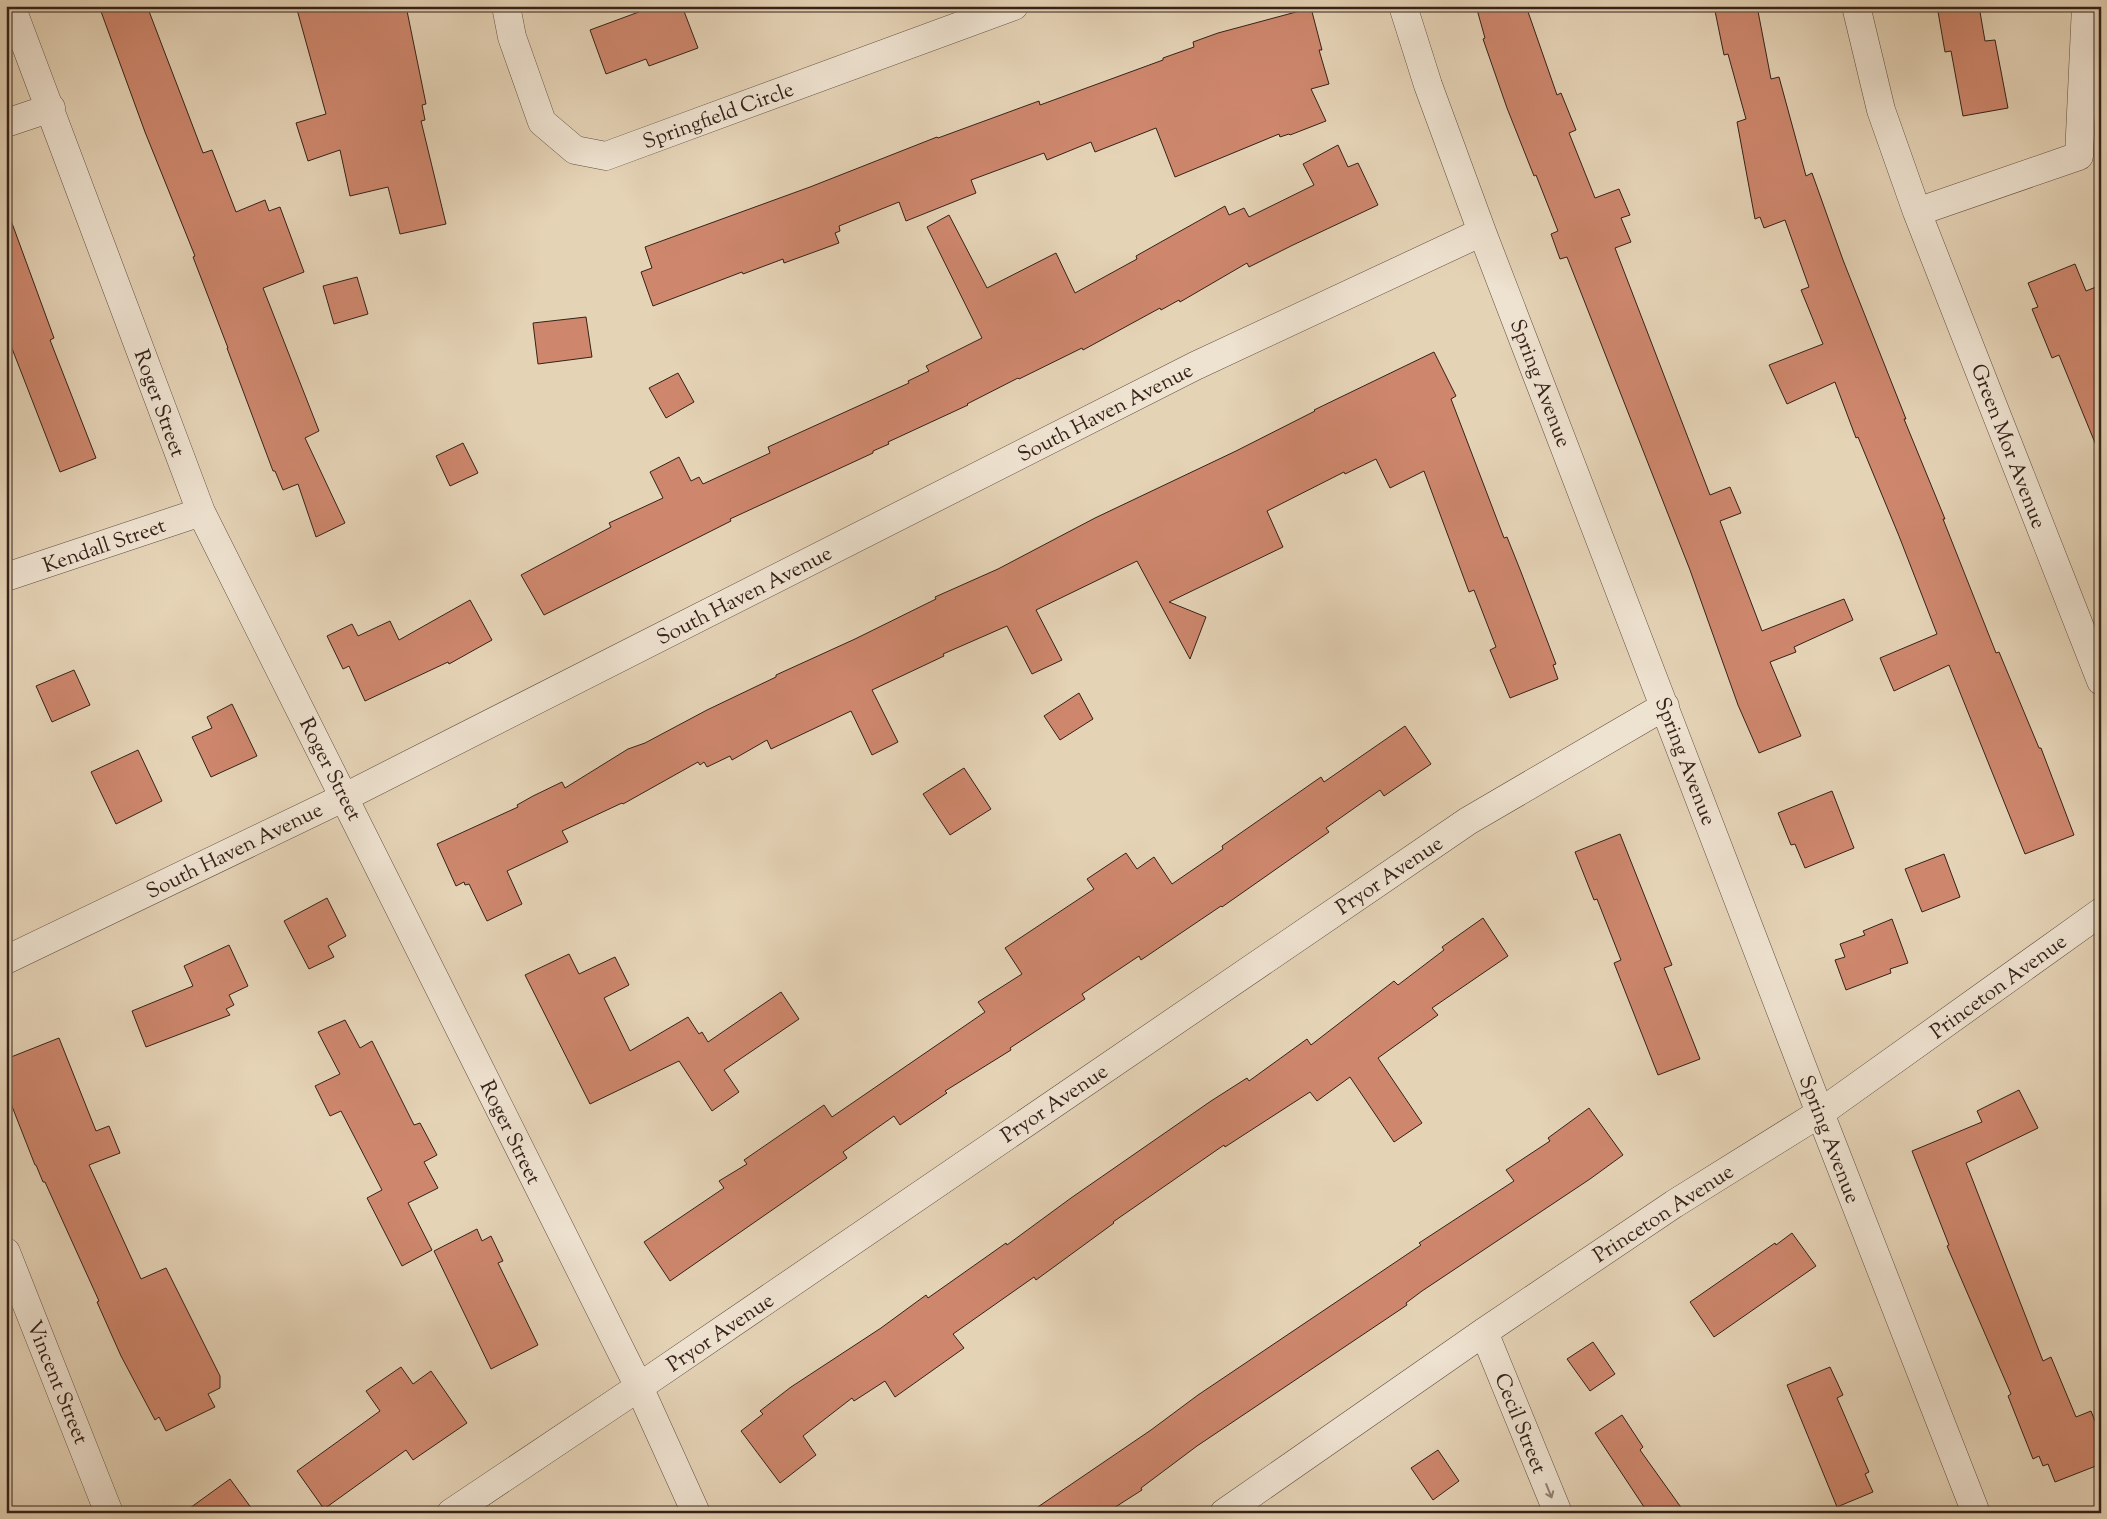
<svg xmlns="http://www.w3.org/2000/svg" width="2107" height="1519" font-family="'Sorts Mill Goudy',serif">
<rect width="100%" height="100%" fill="#e5d3b6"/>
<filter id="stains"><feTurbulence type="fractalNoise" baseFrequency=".004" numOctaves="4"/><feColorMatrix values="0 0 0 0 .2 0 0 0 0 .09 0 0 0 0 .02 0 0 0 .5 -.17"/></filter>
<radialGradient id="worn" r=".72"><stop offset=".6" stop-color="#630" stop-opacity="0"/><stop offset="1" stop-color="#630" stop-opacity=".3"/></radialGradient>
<path fill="#ce876d" stroke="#352219" d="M 99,6 L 147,6 L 203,153 L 212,150 L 236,212 L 265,200 L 269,211 L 280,207 L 304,272 L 263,288 L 319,431 L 305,438 L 345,523 L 316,537 L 298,484 L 283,490 L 275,471 L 273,471 L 227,348 L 228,348 L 193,257 L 195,256 L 145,132 Z
M 296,6 L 406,6 L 426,104 L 422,105 L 425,120 L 421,121 L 446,224 L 400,234 L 388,187 L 350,196 L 340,150 L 308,161 L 296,123 L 326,114 Z
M 655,6 L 682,6 L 698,48 L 649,66 L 646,59 L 606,74 L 590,30 Z
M 1476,6 L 1526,6 L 1557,95 L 1561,93 L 1576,130 L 1569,133 L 1595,198 L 1619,189 L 1630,215 L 1621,218 L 1631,242 L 1615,248 L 1710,495 L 1730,487 L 1741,513 L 1720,521 L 1762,631 L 1844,599 L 1853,620 L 1794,647 L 1796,652 L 1770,662 L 1801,736 L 1759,753 L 1738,705 L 1690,570 L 1567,257 L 1560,259 L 1551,234 L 1558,231 L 1536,175 L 1534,176 L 1507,108 L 1483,39 L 1485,38 Z
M 1714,6 L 1757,6 L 1771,79 L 1779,77 L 1806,176 L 1812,173 L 1843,260 L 1906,419 L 1904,419 L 1945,519 L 1943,519 L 1996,653 L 1999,652 L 2039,748 L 2041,748 L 2074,835 L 2025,854 L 1949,665 L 1894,691 L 1880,658 L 1937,634 L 1899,536 L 1858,437 L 1856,438 L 1835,382 L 1787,404 L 1769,365 L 1823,344 L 1801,290 L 1809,287 L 1785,220 L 1764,228 L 1760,217 L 1755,219 L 1737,122 L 1746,119 L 1728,54 L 1724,55 Z
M 1937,6 L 1979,6 L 1985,41 L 1995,40 L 2008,108 L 1963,116 L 1951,51 L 1945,52 Z
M 1311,8 L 1322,50 L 1319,50 L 1329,84 L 1311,89 L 1326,121 L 1290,135 L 1289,134 L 1280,137 L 1279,134 L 1175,177 L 1156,128 L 1095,152 L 1091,142 L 1047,160 L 1044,153 L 971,180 L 976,193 L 906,221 L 899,202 L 839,226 L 840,231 L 835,233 L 839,243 L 784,263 L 783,259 L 743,274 L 742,272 L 653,306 L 641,272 L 652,268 L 645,247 L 810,187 L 937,137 L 938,138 L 1039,101 L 1040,105 L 1163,60 L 1163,58 L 1194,47 L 1193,42 L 1218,33 Z
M 1338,145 L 1348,167 L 1358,163 L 1378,205 L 1293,245 L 1249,267 L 1247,263 L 1180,302 L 1179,300 L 1161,310 L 1160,308 L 1083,350 L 1082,348 L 1019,379 L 1018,378 L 967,404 L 968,405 L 888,442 L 889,444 L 873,451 L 873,453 L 730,519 L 731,521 L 544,615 L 540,608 L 521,575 L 611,527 L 609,523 L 663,498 L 650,472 L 679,457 L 691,481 L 699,477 L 703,484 L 770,453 L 768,447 L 909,383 L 908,381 L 929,371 L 926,366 L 982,338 L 927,227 L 949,215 L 987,288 L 1056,253 L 1075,293 L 1137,259 L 1136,256 L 1225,206 L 1229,215 L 1244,208 L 1249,217 L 1314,185 L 1303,164 Z
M 9,215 L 54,338 L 50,340 L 96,458 L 60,472 L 6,333 L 6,216 Z
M 2075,264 L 2086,291 L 2101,285 L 2100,455 L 2059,355 L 2052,358 L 2032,309 L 2038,307 L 2028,283 Z
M 357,277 L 368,314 L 334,324 L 323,286 Z
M 586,317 L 592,357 L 538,364 L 533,323 Z
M 1434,352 L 1456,396 L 1451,399 L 1504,538 L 1507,537 L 1521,572 L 1556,664 L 1553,665 L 1558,679 L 1510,698 L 1490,650 L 1496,647 L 1474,590 L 1469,592 L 1424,471 L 1390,488 L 1376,459 L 1345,474 L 1344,472 L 1267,511 L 1283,547 L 1169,602 L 1206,617 L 1190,659 L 1137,561 L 1036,610 L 1062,660 L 1032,674 L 1007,626 L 943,654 L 944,656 L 872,690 L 898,742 L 872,755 L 851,711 L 771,749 L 767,740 L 732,760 L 730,756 L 707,767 L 704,762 L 700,765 L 698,762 L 623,804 L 622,803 L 562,831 L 568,842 L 507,871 L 522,904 L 487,921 L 469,884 L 465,885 L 464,882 L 456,886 L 437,844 L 518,807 L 517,805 L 533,796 L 562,782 L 565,788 L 628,749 L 645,743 L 707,710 L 776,677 L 776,675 L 855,639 L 936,599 L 935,597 L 998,569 L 1095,518 L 1236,451 L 1315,411 L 1314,410 Z
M 678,373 L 694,402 L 666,418 L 649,388 Z
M 463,443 L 478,473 L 450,486 L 436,456 Z
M 470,600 L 492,640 L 449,664 L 448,662 L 365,701 L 349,666 L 343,669 L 327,636 L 352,624 L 358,636 L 390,621 L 399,640 Z
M 74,670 L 90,705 L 52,722 L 36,686 Z
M 1079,693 L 1093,719 L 1060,740 L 1044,716 Z
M 232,704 L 257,756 L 211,777 L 192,737 L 212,728 L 207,717 Z
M 1405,726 L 1431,764 L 1384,796 L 1380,790 L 1326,828 L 1329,832 L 1222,907 L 1221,906 L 1141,960 L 1139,956 L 1082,994 L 1085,999 L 1010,1048 L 1011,1050 L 945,1091 L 947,1093 L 900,1125 L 894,1116 L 843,1152 L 847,1158 L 670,1281 L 644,1242 L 724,1188 L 719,1181 L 747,1164 L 744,1160 L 824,1105 L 832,1117 L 985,1012 L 978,1002 L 1022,974 L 1005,948 L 1094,889 L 1087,879 L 1126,853 L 1137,869 L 1154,857 L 1172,884 L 1223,849 L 1222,846 L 1321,777 L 1324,782 Z
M 138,750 L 162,801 L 116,824 L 91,772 Z
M 964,768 L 991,809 L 950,835 L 923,794 Z
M 1832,791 L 1854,848 L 1805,868 L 1795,844 L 1791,845 L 1778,813 Z
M 1620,834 L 1672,965 L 1664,968 L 1700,1059 L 1658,1075 L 1614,963 L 1621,960 L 1597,899 L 1594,900 L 1575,852 Z
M 1944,854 L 1960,897 L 1922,912 L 1905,869 Z
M 327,898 L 346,936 L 328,946 L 334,957 L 309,969 L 284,921 Z
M 1483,918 L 1508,956 L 1432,1008 L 1438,1015 L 1378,1058 L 1422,1123 L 1394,1142 L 1350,1077 L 1317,1101 L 1310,1092 L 1225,1147 L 1224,1145 L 1113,1222 L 1114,1223 L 1036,1280 L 1034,1277 L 953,1334 L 964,1348 L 895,1397 L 885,1381 L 854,1401 L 852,1398 L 803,1436 L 816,1455 L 780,1483 L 741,1431 L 763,1414 L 760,1411 L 791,1387 L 881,1328 L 926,1295 L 928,1298 L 1006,1243 L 1007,1245 L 1071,1198 L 1211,1101 L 1247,1078 L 1249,1081 L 1307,1039 L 1311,1045 L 1394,981 L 1398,985 L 1444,950 L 1442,947 Z
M 1892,919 L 1908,963 L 1890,969 L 1891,973 L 1846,990 L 1835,960 L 1845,957 L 1840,944 L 1865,935 L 1863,931 Z
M 229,945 L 248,986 L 229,995 L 234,1005 L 226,1009 L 230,1015 L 146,1047 L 132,1011 L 193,986 L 184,966 Z
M 569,954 L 579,974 L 615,957 L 629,985 L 604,998 L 630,1051 L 688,1017 L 699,1034 L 702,1032 L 708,1042 L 781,992 L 799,1019 L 724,1070 L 739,1092 L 712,1111 L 679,1061 L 590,1104 L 525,975 Z
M 345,1020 L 360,1048 L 372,1041 L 414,1125 L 420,1123 L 437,1155 L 424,1162 L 438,1188 L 408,1203 L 432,1250 L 402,1266 L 367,1198 L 382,1190 L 341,1111 L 330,1116 L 315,1086 L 340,1074 L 318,1032 Z
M 59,1038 L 96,1131 L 109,1126 L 120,1153 L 89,1165 L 141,1279 L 166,1268 L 220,1376 L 220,1388 L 208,1394 L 215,1407 L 166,1431 L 159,1417 L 155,1420 L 121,1356 L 97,1302 L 99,1301 L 45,1182 L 43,1182 L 36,1165 L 35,1165 L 6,1091 L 6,1059 Z
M 2019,1090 L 2038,1128 L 1966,1163 L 2043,1361 L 2051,1357 L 2076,1417 L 2091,1411 L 2101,1436 L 2101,1464 L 2055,1482 L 2048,1464 L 2043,1466 L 2039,1456 L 2033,1459 L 2008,1396 L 2011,1394 L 1947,1246 L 1949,1245 L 1912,1151 L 1982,1122 L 1977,1111 Z
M 1589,1108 L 1623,1155 L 1590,1179 L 1422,1291 L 1406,1303 L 1407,1305 L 1197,1446 L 1141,1488 L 1142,1490 L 1106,1513 L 1029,1513 L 1151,1430 L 1198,1395 L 1421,1245 L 1419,1243 L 1514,1181 L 1506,1170 L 1550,1141 L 1548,1138 Z
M 477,1229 L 482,1241 L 491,1236 L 503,1261 L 498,1263 L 538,1345 L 491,1369 L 434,1251 Z
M 1792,1233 L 1816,1266 L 1714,1337 L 1690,1302 L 1775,1243 L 1776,1245 Z
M 1593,1342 L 1615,1374 L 1590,1391 L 1567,1359 Z
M 401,1367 L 413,1384 L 431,1371 L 467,1423 L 413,1460 L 406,1450 L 324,1509 L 297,1471 L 380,1411 L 366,1391 Z
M 1830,1367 L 1843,1395 L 1837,1398 L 1869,1472 L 1865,1474 L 1873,1492 L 1837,1507 L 1787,1385 Z
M 1622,1415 L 1643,1447 L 1640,1450 L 1685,1513 L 1648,1513 L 1595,1433 Z
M 1438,1450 L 1459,1481 L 1433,1500 L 1411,1468 Z
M 230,1479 L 255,1513 L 183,1513 Z"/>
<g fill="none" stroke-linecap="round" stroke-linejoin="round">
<defs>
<path id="minor" d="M 11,6 L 201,512 L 639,1387 L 696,1513
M 506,6 L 512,37 L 542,122 L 575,150 L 606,156 L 1014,6
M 1403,6 L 1428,85 L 1482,232 L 1820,1113 L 1976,1513
M 1856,6 L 1881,110 L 1917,212 L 2101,681
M 6,123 L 51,108
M 1917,212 L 2079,156 L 2086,6
M 6,577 L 201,512
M 6,960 L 345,797 L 1195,366 L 1482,232
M 6,1252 L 109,1513
M 1484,1332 L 1558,1513
M 451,1513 L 639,1387 L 1468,821 L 1665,706
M 1224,1513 L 1484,1332 L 1674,1204 L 1820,1113 L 2101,912"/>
</defs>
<use href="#minor" stroke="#614e40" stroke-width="29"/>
<use href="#minor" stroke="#eee2d0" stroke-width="28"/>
</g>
<defs><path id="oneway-shaft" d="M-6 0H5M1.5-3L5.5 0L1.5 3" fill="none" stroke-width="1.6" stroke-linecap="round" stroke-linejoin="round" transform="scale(1.25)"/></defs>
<use stroke="#928274" href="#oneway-shaft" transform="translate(1549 1491) rotate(68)"/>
<g text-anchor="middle" stroke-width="4" stroke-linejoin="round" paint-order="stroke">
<g font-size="21" fill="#352219" stroke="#eee2d0">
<text transform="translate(718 115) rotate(-20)" y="7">Springfield Circle</text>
<text transform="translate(1541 383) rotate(69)" y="7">Spring Avenue</text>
<text transform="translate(160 403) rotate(70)" y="7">Roger Street</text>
<text transform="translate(1105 412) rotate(-27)" y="7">South Haven Avenue</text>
<text transform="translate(2009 446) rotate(69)" y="7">Green Mor Avenue</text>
<text transform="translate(104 545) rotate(-19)" y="7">Kendall Street</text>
<text transform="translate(744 595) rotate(-27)" y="7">South Haven Avenue</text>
<text transform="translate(1686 761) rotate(69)" y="7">Spring Avenue</text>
<text transform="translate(331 769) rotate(63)" y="7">Roger Street</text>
<text transform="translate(234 850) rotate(-26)" y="7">South Haven Avenue</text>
<text transform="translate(1389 875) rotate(-34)" y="7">Pryor Avenue</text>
<text transform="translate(1998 986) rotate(-36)" y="7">Princeton Avenue</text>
<text transform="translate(1054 1103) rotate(-34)" y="7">Pryor Avenue</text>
<text transform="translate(511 1132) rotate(64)" y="7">Roger Street</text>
<text transform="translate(1830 1139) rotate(69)" y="7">Spring Avenue</text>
<text transform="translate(1663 1213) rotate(-33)" y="7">Princeton Avenue</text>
<text transform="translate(720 1332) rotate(-34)" y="7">Pryor Avenue</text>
<text transform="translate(58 1382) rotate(68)" y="7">Vincent Street</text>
<text transform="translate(1521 1423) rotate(68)" y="7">Cecil Street</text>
</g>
</g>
<rect width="2107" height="1519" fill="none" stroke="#e5d3b6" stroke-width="25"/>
<rect x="8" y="8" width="2092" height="1504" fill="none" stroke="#352219" stroke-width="2.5"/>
<rect x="12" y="12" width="2082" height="1494" fill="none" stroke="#352219"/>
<rect width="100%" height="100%" filter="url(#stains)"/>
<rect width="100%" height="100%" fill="url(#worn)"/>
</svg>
